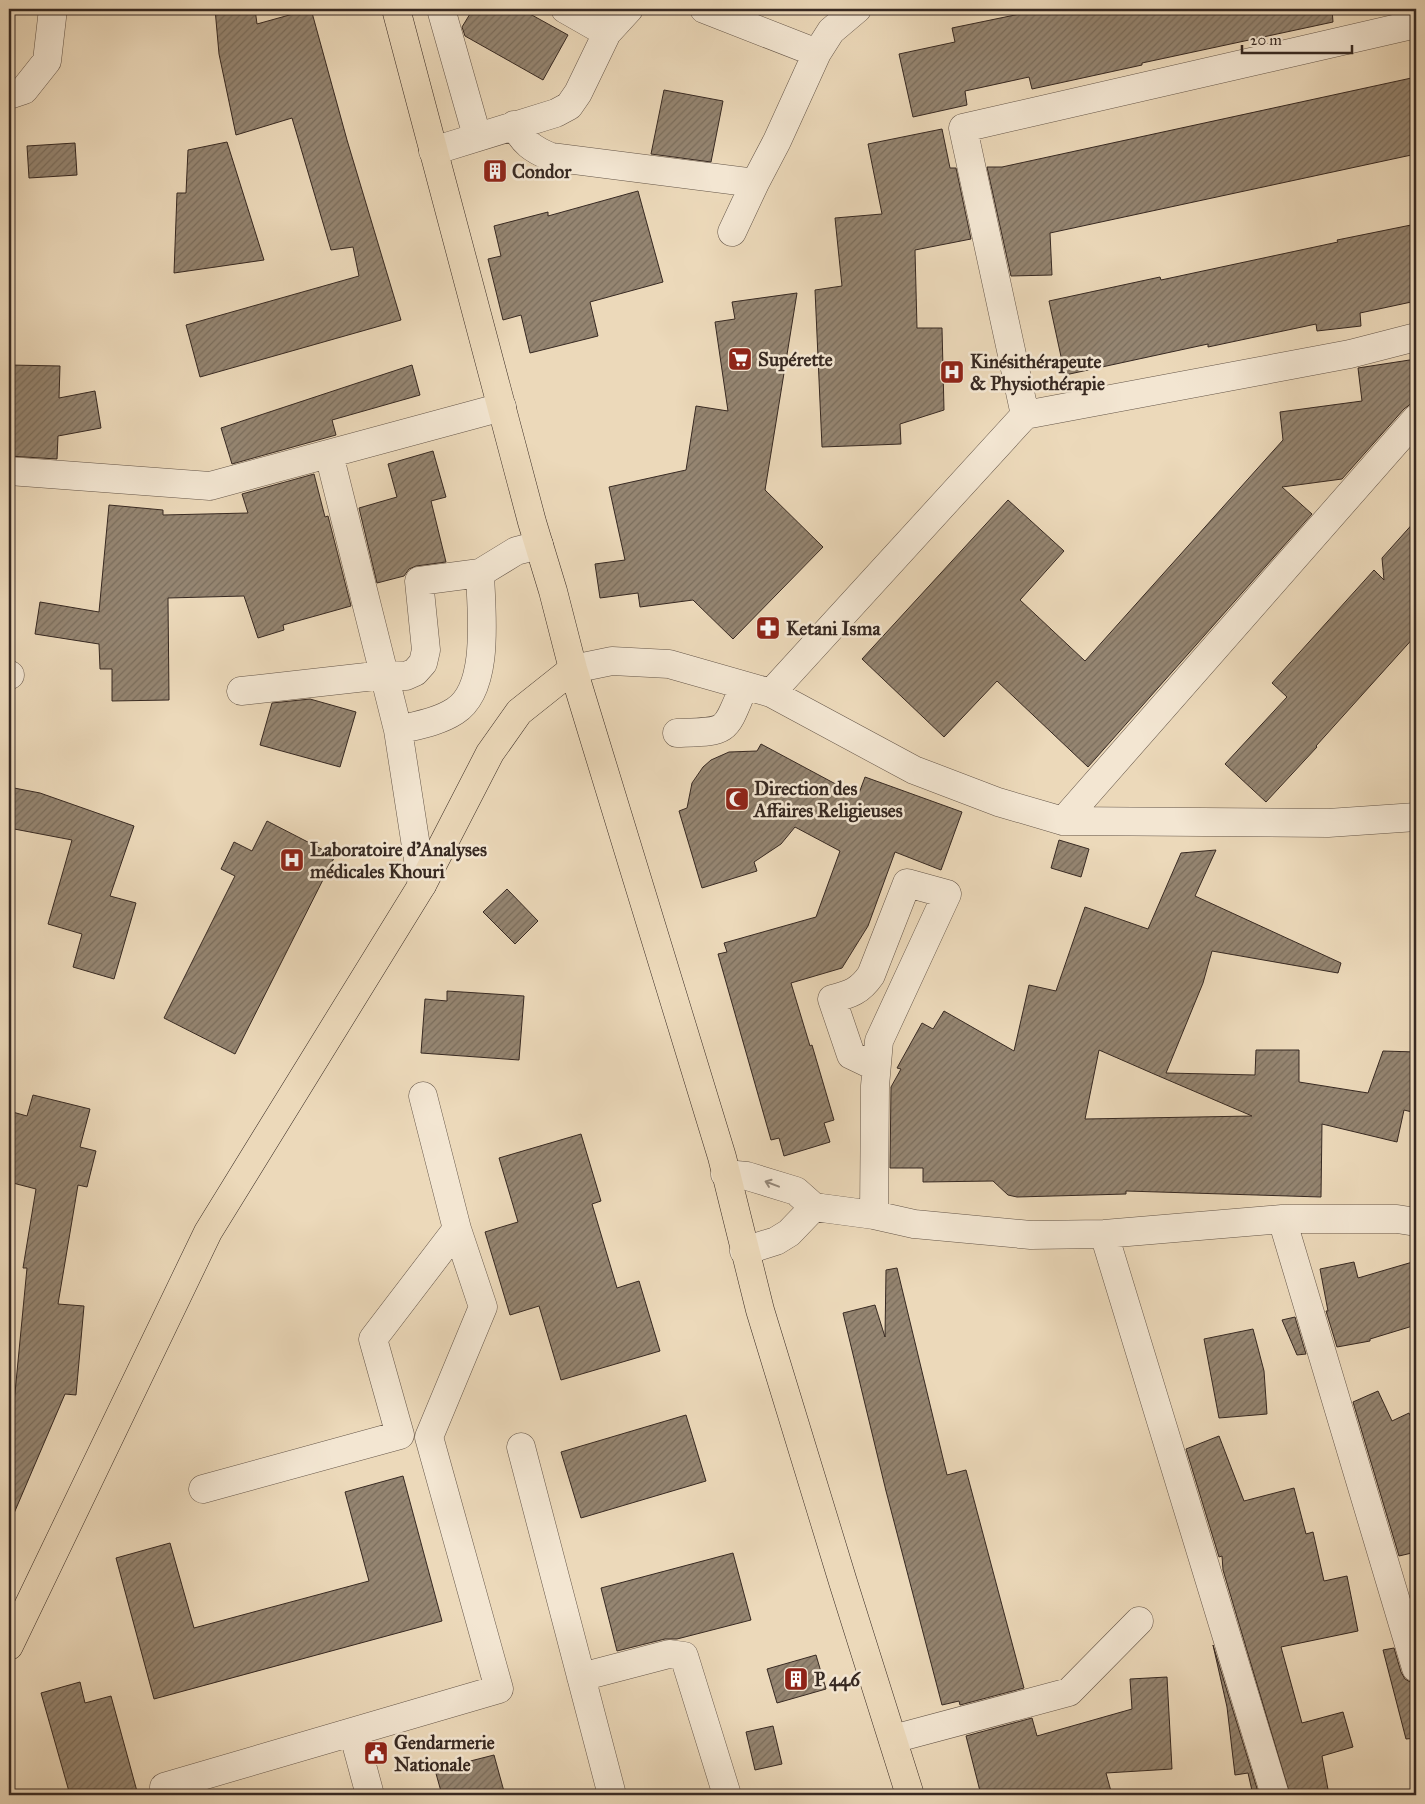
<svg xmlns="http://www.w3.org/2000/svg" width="1425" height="1804" font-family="'IM FELL Great Primer',serif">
<defs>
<pattern id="building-hatch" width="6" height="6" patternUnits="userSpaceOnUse" patternTransform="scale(1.25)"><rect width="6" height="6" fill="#958571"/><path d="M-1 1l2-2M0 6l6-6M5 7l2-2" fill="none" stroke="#7a6d5c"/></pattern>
</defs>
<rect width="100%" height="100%" fill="#ecd9ba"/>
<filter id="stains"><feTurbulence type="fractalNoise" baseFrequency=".004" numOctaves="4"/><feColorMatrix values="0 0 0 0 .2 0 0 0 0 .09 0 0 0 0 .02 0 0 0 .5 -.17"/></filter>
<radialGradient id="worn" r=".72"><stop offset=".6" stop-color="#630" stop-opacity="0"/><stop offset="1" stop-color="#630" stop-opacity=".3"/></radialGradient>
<path fill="url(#building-hatch)" stroke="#372922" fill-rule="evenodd" d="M 215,9 L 255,9 L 257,24 L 311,9 L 347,140 L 401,320 L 200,377 L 186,325 L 359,276 L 353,247 L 331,250 L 292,118 L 236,135 L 219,54 Z
M 473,9 L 521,9 L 568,35 L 543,80 L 465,36 L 462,27 Z
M 1044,9 L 1332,9 L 1333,22 L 1142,63 L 1142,65 L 1032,89 L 1029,77 L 965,91 L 967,105 L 913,117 L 899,54 L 955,42 L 952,28 Z
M 1416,77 L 1416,154 L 1050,233 L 1052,275 L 1011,276 L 987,167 L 1002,167 Z
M 664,90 L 723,101 L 711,162 L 651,154 Z
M 942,129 L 950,168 L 956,168 L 971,239 L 915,250 L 917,328 L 942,328 L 944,410 L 900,424 L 901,444 L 822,447 L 815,290 L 842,286 L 835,218 L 882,214 L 868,144 Z
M 227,142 L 264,260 L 174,273 L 177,193 L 186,193 L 188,150 Z
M 75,143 L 77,175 L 29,178 L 27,146 Z
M 638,191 L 663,282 L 590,302 L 598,336 L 530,353 L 521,315 L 503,320 L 488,259 L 501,256 L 494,226 L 548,212 L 548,216 Z
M 1416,224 L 1416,301 L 1360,313 L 1361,326 L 1317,331 L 1316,324 L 1208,347 L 1208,344 L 1065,375 L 1049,301 L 1160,277 L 1161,280 L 1338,242 L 1337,240 Z
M 797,293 L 765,490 L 823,547 L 733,639 L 693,600 L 640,607 L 638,593 L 600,598 L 595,564 L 625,560 L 609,487 L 686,470 L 696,406 L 728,411 L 715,322 L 735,319 L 732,302 Z
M 1416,359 L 1416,400 L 1404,409 L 1342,479 L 1282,487 L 1312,514 L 1088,767 L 997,681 L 944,737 L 862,659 L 1008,500 L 1064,551 L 1020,600 L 1085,661 L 1283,440 L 1280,412 L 1362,401 L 1358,368 Z
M 9,365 L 60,366 L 59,398 L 95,391 L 101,428 L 58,436 L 57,459 L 9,456 Z
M 412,365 L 420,395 L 332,420 L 336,435 L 232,464 L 221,428 Z
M 433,451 L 446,497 L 431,501 L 446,562 L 416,566 L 409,569 L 404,576 L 377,583 L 359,508 L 397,497 L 388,464 Z
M 314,474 L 325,517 L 328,516 L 351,606 L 283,625 L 284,630 L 258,638 L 244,596 L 168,598 L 169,700 L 112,701 L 112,669 L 100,669 L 99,644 L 35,634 L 40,602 L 99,612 L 109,505 L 163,510 L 163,515 L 248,513 L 242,494 Z
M 1416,520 L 1416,635 L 1316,746 L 1317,747 L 1266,802 L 1225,764 L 1287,697 L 1272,683 L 1374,570 L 1384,580 L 1382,558 Z
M 310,699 L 356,712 L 340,767 L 260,745 L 272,703 Z
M 761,744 L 858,796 L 865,777 L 962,812 L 941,870 L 895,852 L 868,926 L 842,968 L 791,983 L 810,1046 L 812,1045 L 834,1120 L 824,1123 L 830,1142 L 784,1156 L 779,1138 L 771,1140 L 718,954 L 727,952 L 724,943 L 816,917 L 840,851 L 795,827 L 781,844 L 754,862 L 757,871 L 702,888 L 679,811 L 687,808 L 692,783 L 703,767 L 711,760 L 729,752 L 757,751 Z
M 9,787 L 40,793 L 134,826 L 110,896 L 136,903 L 114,979 L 73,967 L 82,934 L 48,924 L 72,840 L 9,828 Z
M 267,821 L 335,856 L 235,1054 L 164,1018 L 235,876 L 221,869 L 234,842 L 252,851 Z
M 1059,840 L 1089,849 L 1081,877 L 1051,868 Z
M 1216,850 L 1195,896 L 1341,963 L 1338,973 L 1212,951 L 1203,983 L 1166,1073 L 1255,1075 L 1256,1050 L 1299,1050 L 1299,1082 L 1368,1093 L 1383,1051 L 1416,1052 L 1416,1113 L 1404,1110 L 1397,1142 L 1322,1124 L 1321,1197 L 1126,1191 L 1126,1194 L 1017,1197 L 1008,1195 L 993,1181 L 923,1182 L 923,1168 L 890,1168 L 891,1087 L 901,1069 L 897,1068 L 922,1023 L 933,1029 L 944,1011 L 1014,1051 L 1029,985 L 1056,991 L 1085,907 L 1148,929 L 1181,853 ZM 1099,1050 L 1154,1074 L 1252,1116 L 1085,1119 Z
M 507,889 L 538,921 L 515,944 L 483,912 Z
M 447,991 L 524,996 L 519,1060 L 421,1053 L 425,999 L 447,1001 Z
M 33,1095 L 90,1109 L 80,1147 L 96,1151 L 87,1187 L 78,1185 L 58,1304 L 84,1306 L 76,1395 L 65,1394 L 9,1525 L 9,1400 L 14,1403 L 27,1268 L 23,1268 L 36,1189 L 9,1182 L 9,1111 L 27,1116 Z
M 581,1134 L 601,1201 L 592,1204 L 617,1288 L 639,1281 L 660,1351 L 561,1380 L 539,1306 L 510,1315 L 485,1232 L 518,1222 L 499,1158 Z
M 1416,1261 L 1416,1325 L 1370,1339 L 1370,1341 L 1337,1347 L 1326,1311 L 1328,1311 L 1320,1269 L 1354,1262 L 1358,1278 Z
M 897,1268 L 947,1475 L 966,1470 L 1024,1688 L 960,1705 L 959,1701 L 942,1705 L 886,1491 L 843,1313 L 875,1305 L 885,1337 L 886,1270 Z
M 1295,1317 L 1306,1354 L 1297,1355 L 1282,1320 Z
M 1253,1329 L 1264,1371 L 1267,1414 L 1219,1418 L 1204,1339 Z
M 1378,1391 L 1392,1421 L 1409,1413 L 1416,1429 L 1416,1552 L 1399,1556 L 1353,1402 Z
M 686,1415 L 706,1481 L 581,1518 L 561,1452 Z
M 1219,1436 L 1244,1501 L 1294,1488 L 1306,1534 L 1313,1532 L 1324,1581 L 1347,1576 L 1358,1631 L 1281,1647 L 1302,1723 L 1343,1712 L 1353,1747 L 1322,1756 L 1329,1795 L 1290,1795 L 1223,1570 L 1222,1556 L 1219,1557 L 1186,1449 Z
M 403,1476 L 442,1621 L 154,1699 L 116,1558 L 170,1543 L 194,1628 L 369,1581 L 345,1492 Z
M 733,1553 L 751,1620 L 677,1639 L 665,1639 L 617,1651 L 601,1588 Z
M 1213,1645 L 1259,1795 L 1253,1795 L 1248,1773 L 1235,1775 L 1227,1707 Z
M 1394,1648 L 1401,1672 L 1405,1679 L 1412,1683 L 1416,1683 L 1416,1738 L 1406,1739 L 1383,1650 Z
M 816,1655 L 826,1689 L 777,1703 L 767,1669 Z
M 1167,1677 L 1172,1769 L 1106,1773 L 1112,1795 L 981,1795 L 966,1736 L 1032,1718 L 1037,1736 L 1132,1709 L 1130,1679 Z
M 80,1682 L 85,1703 L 111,1696 L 138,1795 L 70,1795 L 41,1693 Z
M 773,1726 L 782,1764 L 755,1770 L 746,1732 Z
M 494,1755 L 505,1795 L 442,1795 L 435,1770 Z"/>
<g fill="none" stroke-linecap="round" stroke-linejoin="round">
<defs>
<path id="minor" d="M 441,9 L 477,136
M 565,9 L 607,33
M 704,9 L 817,53 L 831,31 L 857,9
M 9,95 L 24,90 L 47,61 L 53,9
M 514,125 C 524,143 532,149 551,157 L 755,183 L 777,141 L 817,53
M 433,151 L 556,113 L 569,106 L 578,93 L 607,33 L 629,9
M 732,232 L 755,183
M 1025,415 L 1350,354 L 1416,337
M 329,454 L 398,730 C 418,725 438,722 455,711 C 491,688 481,610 480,573
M 9,471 L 210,486 L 502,407
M 573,669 L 612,661 L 669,664 L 771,693 L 914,770 L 998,802 L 1063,821 L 1328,823 L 1416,817
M 9,675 L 10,675
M 241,691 L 384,675 L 406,676 L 415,672 L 423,663 L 426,650 L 419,581 L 480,573 L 516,551 L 539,545
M 771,693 L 1025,415 L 963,128 L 1416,24
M 398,730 L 422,885
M 677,733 C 729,731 724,734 744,686
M 1063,821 L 1416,419
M 423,1096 L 457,1229
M 725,1174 L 747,1176 L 796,1191 L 814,1207 L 874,1215 L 914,1224 L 1031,1235 L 1104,1234 L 1282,1219 L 1397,1219 L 1416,1222
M 874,1215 L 875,1086 L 879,1041 L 947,894 L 907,883 L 871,975 C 860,991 851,994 832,999 L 851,1055 L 876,1067
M 1282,1219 L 1416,1668
M 1104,1234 L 1275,1795
M 744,1251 L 776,1241 L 789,1233 L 814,1207
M 521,1447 L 612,1795
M 581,1677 L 669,1654 L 684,1656 L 727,1795
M 353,1732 L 370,1795
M 893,1739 L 1069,1692 L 1139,1621
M 167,1795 L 164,1787 L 499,1689 L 429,1437 L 483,1307 L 457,1229 L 373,1339 L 400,1435 L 203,1489"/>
<path id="major" d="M 396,9 L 532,522 L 553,591 L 573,669 L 722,1157 L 760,1310 L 843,1582 L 910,1795
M 9,1646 L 208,1232 L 422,885 L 490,753 L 519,712 L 573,669"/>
</defs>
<use href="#minor" stroke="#645548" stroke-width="29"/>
<use href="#major" stroke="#372922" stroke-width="29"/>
<use href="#minor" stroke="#f3e6d2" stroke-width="28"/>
<use href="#major" stroke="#ecd9ba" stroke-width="28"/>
</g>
<defs><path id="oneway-shaft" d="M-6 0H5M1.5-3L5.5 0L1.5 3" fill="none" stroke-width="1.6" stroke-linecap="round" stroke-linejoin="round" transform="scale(1.25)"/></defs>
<use stroke="#95887a" href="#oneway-shaft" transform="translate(772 1184) rotate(-159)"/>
<defs>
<symbol id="building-square" viewBox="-11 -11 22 22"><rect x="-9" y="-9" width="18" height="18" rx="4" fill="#8f2418" stroke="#f3e6d2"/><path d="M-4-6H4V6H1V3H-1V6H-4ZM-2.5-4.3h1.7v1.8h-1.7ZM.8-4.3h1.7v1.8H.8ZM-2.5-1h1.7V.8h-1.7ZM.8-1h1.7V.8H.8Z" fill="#fff"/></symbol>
<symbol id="supermarket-square" viewBox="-11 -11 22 22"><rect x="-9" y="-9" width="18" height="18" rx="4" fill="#8f2418" stroke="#f3e6d2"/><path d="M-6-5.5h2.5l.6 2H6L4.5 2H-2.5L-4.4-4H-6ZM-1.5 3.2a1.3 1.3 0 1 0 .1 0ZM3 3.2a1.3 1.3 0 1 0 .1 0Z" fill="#fff"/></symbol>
<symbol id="hospital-square" viewBox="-11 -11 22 22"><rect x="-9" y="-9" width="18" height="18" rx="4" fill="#8f2418" stroke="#f3e6d2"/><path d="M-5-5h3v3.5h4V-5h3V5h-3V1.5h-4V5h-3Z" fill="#fff"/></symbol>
<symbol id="pharmacy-square" viewBox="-11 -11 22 22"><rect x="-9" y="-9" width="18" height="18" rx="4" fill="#8f2418" stroke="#f3e6d2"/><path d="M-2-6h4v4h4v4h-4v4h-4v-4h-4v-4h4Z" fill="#fff"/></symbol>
<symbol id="mosque-square" viewBox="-11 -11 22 22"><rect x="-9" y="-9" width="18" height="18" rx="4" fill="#8f2418" stroke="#f3e6d2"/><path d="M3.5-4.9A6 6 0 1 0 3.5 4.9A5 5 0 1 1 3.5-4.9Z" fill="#fff"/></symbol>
<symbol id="civic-square" viewBox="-11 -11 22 22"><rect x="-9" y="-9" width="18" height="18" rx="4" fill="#8f2418" stroke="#f3e6d2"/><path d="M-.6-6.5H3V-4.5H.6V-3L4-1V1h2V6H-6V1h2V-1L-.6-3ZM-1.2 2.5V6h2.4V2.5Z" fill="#fff"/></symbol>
</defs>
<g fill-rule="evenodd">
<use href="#building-square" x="481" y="157" width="28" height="28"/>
<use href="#supermarket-square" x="726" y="345" width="28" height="28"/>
<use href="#hospital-square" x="938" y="358" width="28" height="28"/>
<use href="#pharmacy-square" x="754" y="614" width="28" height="28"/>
<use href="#mosque-square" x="723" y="785" width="28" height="28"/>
<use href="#hospital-square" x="278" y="846" width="28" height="28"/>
<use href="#building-square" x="782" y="1665" width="28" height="28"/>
<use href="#civic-square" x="362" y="1739" width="28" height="28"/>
</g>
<g text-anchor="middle" stroke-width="5" stroke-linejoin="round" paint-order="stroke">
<g font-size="19" font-weight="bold" fill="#372922" stroke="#f3e6d2" text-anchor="start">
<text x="512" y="178">Condor</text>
<text x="758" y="366">Supérette</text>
<text x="970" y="368">Kinésithérapeute<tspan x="970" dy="22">&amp; Physiothérapie</tspan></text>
<text x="786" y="635">Ketani Isma</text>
<text x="754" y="795">Direction des<tspan x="754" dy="22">Affaires Religieuses</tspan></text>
<text x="310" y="856">Laboratoire d'Analyses<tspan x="310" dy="22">médicales Khouri</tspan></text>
<text x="814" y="1686">P 446</text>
<text x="394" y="1749">Gendarmerie<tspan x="394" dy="22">Nationale</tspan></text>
</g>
</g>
<rect width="1425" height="1804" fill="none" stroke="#ecd9ba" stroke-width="30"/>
<rect x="10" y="10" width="1405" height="1784" fill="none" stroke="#372922" stroke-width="2.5"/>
<rect x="15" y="15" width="1395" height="1774" fill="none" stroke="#372922"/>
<path d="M1242 45v8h110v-8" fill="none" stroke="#372922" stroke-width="2.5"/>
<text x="1250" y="45" font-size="15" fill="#372922" stroke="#f3e6d2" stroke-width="4" paint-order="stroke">20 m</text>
<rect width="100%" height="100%" filter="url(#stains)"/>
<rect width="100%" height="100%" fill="url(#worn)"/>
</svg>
